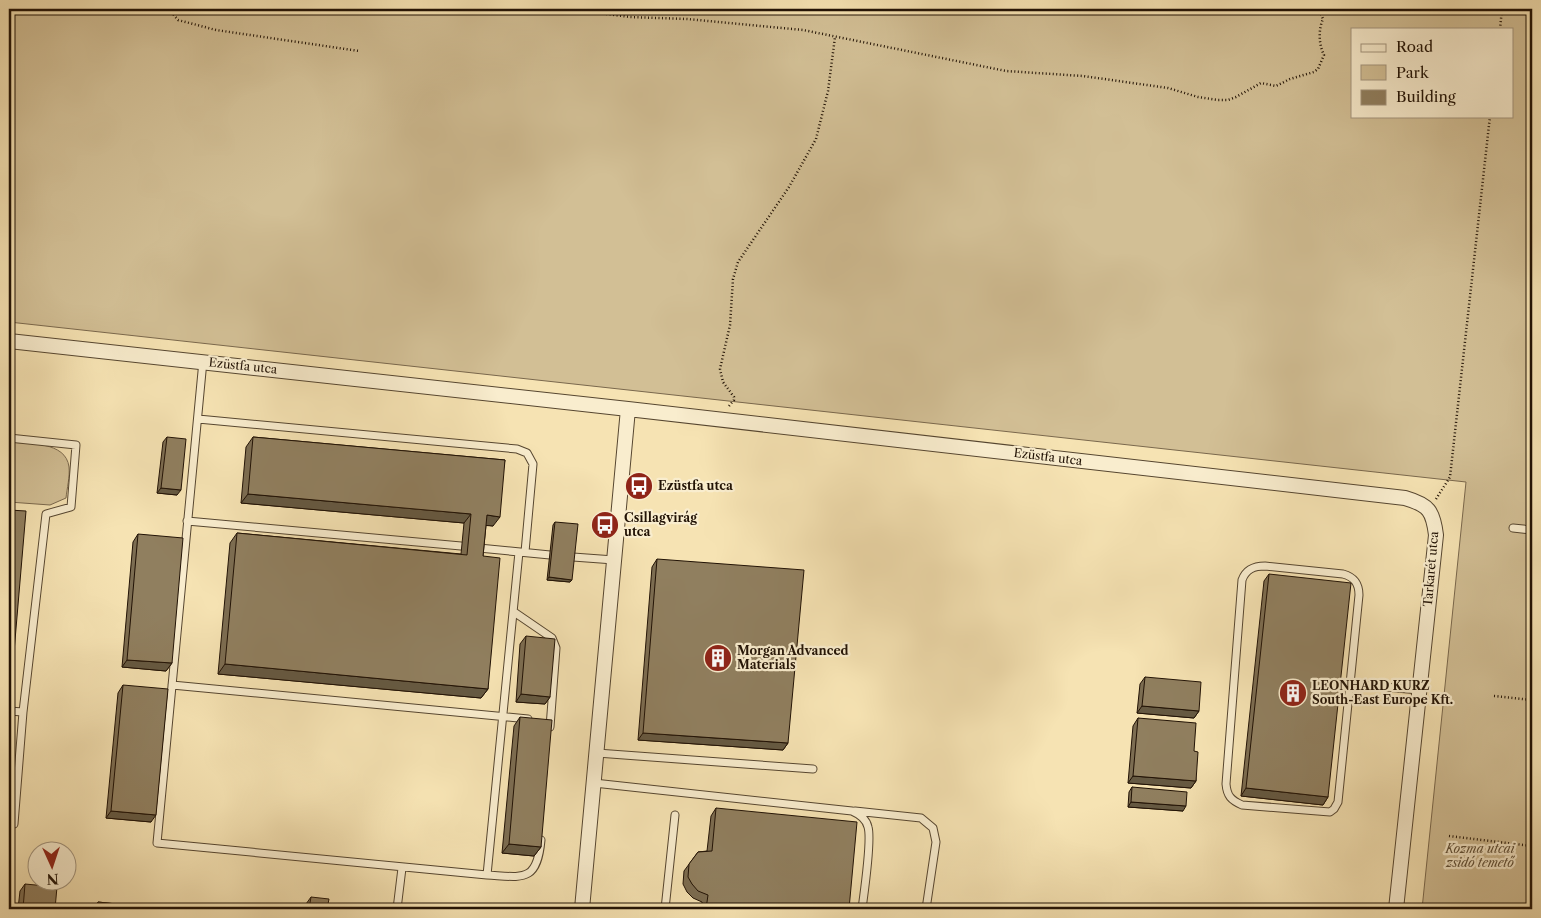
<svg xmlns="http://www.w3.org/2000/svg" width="1541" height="918" font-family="'Libre Caslon Text',serif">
<rect width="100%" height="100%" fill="#f6e3b3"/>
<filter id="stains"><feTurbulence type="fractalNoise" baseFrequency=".004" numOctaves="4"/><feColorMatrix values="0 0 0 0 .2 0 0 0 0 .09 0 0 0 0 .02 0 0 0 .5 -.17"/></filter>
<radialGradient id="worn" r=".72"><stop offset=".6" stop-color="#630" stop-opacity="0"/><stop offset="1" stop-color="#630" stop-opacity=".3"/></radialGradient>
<path fill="#d2bf95" stroke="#7a684d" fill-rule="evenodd" d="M 9,9 L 1532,9 L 1532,909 L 1422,909 L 1466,482 L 9,322 ZM 1352,29 L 1512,29 L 1512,116 L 1352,116 Z
M 9,442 C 28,444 66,441 69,467 C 70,477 67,488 66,498 L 50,505 L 9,502 Z"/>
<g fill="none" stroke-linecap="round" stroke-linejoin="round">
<defs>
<path id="lane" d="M 203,361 L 157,843 L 487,875 L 519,552
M 198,419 L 517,449 L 527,453 L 533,464 L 525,552
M 9,438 L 76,445 L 71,507 L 46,514 L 23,712 L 9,711
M 187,521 L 461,546
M 1513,528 L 1532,530
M 479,548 L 550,555
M 573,557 L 614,560
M 514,612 L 552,638 L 556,648 L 550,727
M 1350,684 L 1359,595 C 1359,583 1354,577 1343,574 L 1265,566 C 1254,566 1246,569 1242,580 L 1226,784 C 1227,796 1231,800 1242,805 L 1330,812 L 1334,809 L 1338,802 L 1350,684 L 1419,690
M 172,685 L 528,719
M 597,753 L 813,769
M 594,783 L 852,811 C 859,814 866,818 868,827 C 872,840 864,893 862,909
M 855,811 L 921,818 L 933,828 L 936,842 L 926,909
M 14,824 L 23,712
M 487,875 C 523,877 537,883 541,840
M 397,909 L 402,868
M 665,909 L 675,815"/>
<path id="street" d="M 9,341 L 628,409 L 1405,498 C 1429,505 1433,511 1436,535 L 1396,909
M 582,909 L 628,409"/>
</defs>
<use href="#lane" stroke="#564630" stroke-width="9"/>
<use href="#street" stroke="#564630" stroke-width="16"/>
<path stroke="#211205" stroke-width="2.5" stroke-dasharray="1 2.5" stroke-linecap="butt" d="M 169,9 L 178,20 L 216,30 L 359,51
M 568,9 L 630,17 L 687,19 L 803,30 L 1006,71 L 1083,76 L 1168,88 L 1198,97 L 1218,100 L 1228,100 L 1236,97 L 1261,83 L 1276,86 L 1290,79 L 1314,72 L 1318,69 L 1324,55 C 1319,45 1318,30 1323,19 L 1319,9
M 1424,9 L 1427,9
M 1500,29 L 1502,9
M 729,406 L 734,400 L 734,397 L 723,382 L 720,369 L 730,325 L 733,279 L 738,262 L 789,187 L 816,139 L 828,91 L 835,37
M 1436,499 L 1450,477 L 1490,116
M 1494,696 L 1532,700
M 1449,836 L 1532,846"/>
<use href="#lane" stroke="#f9edce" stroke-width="7"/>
<use href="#street" stroke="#f9edce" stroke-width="14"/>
</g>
<path fill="#7c6d52" stroke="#211205" d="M 167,437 L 177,495 L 157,493 L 163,442 Z
M 253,437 L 505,460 L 493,526 L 486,525 L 483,556 L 488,689 L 481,698 L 218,674 L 230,543 L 237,533 L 461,554 L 464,523 L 241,503 L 246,447 Z
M 555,522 L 570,582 L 547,580 L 553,525 Z
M 138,534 L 172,663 L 166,671 L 122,667 L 133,542 Z
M 657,559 L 788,743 L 783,750 L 638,740 L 652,567 Z
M 1269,574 L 1328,797 L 1323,805 L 1241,796 L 1264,581 Z
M 526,636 L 550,697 L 545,704 L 516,702 L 520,644 Z
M 1145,677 L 1199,711 L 1194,718 L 1137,713 L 1140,684 Z
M 123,685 L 151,822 L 106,818 L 118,693 Z
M 520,717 L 541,847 L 534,856 L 502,853 L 514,726 Z
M 1138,718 L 1194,751 L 1196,781 L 1191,788 L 1128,783 L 1133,726 Z
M 1132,787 L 1183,811 L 1128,807 L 1129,792 Z
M 716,808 L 849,909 L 702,909 L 702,902 L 693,898 L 687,892 L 683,884 L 684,871 L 698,852 L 707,851 L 711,816 Z
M 25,884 L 55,909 L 18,909 L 20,891 Z
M 311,897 L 327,909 L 305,909 L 306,904 Z
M 98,902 L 163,909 L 93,909 Z"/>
<path fill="#655942" stroke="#211205" d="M 161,488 L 181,490 L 177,495 L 157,493 Z
M 248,494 L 471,514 L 464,523 L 241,503 Z
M 487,515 L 500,517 L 493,526 L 480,525 Z
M 549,577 L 572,580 L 570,582 L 547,580 Z
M 9,651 L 14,652 L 9,659 Z
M 127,660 L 172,663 L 166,671 L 122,667 Z
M 225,664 L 488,689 L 481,698 L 218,674 Z
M 521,694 L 550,697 L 545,704 L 516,702 Z
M 1142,706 L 1199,711 L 1194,718 L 1137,713 Z
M 643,733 L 788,743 L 783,750 L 638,740 Z
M 1133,776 L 1196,781 L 1191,788 L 1128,783 Z
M 1246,788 L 1328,797 L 1323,805 L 1241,796 Z
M 1131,802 L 1186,806 L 1183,811 L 1128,807 Z
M 111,811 L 156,815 L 151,822 L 106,818 Z
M 509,844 L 541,847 L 534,856 L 502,853 Z"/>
<path fill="#907f5f" stroke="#211205" d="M 167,437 L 186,439 L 181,490 L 161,488 Z
M 253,437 L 505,460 L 500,517 L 487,515 L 483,556 L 500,558 L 488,689 L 225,664 L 237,533 L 467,555 L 471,514 L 248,494 Z
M 9,510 L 26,511 L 14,652 L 9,651 Z
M 555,522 L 578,524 L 572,580 L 549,577 Z
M 138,534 L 183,538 L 172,663 L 127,660 Z
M 657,559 L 804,570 L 788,743 L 643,733 Z
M 1269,574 L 1351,583 L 1328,797 L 1246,788 Z
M 526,636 L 555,639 L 550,697 L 521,694 Z
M 1145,677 L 1201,682 L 1199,711 L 1142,706 Z
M 123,685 L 168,689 L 156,815 L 111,811 Z
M 520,717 L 552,720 L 541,847 L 509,844 Z
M 1138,718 L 1196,723 L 1194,751 L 1198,752 L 1196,781 L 1133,776 Z
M 1132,787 L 1187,792 L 1186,806 L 1131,802 Z
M 716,808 L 857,822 L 849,909 L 706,909 L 708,895 L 698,891 L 692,884 L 688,877 L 689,864 L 698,852 L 712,851 Z
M 25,884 L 57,887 L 55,909 L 23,909 Z
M 311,897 L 329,899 L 327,909 L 309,909 Z
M 98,902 L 163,909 L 97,909 Z"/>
<defs>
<symbol id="bus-disc" viewBox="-11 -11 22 22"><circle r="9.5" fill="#8f2418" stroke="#f9edce"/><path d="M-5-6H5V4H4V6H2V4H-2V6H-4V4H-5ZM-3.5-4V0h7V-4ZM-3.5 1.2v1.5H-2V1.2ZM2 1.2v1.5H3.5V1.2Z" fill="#fff"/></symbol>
<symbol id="building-disc" viewBox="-11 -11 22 22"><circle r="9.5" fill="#8f2418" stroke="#f9edce"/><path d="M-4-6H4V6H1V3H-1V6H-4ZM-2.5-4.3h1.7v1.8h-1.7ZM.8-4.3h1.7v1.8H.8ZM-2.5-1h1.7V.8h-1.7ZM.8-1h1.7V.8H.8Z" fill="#fff"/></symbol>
</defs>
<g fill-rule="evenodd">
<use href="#bus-disc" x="623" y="470" width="32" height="32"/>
<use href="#bus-disc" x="589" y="509" width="32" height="32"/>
<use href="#building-disc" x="702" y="642" width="32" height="32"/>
<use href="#building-disc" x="1277" y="677" width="32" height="32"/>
</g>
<g text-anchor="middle" stroke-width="4.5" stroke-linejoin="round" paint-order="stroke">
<g font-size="12" fill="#211205" stroke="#f9edce">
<text transform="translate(243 366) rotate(6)" y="4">Ezüstfa utca</text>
<text transform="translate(1048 457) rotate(7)" y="4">Ezüstfa utca</text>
<text transform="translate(1431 569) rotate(-85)" y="4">Tarkarét utca</text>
</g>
<g font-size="12" font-weight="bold" fill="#211205" stroke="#f9edce" text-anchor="start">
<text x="658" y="490">Ezüstfa utca</text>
<text x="624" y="522">Csillagvirág<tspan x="624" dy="14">utca</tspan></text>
<text x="737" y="655">Morgan Advanced<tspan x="737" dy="14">Materials</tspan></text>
<text x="1312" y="690">LEONHARD KURZ<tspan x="1312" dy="14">South-East Europe Kft.</tspan></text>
</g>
<g font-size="12" font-style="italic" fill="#5f4f37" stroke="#f9edce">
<text x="1480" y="853">Kozma utcai<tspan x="1480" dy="14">zsidó temető</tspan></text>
</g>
</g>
<rect width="1541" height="918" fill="none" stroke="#f6e3b3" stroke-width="30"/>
<rect x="10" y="10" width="1521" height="898" fill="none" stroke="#211205" stroke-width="2.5"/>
<rect x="15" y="15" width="1511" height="888" fill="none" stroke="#211205"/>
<rect x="1351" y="28" width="162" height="90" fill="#f9edce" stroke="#a3957e"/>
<rect x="1361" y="44" width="25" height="8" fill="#f9edce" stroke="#a3957e"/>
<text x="1396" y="52" font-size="15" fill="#211205">Road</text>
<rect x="1361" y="65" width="25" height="15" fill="#d2bf95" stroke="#a3957e"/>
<text x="1396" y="78" font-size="15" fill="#211205">Park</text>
<rect x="1361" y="90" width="25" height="15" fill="#907f5f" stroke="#a3957e"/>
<text x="1396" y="102" font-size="15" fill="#211205">Building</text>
<g transform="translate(52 866) rotate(177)"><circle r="24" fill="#f9edce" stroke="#a3957e"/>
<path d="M0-4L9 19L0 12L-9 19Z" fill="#8f2418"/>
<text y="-8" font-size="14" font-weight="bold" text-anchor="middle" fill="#211205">N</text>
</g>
<rect width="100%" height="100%" filter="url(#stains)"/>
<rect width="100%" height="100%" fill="url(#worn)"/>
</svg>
